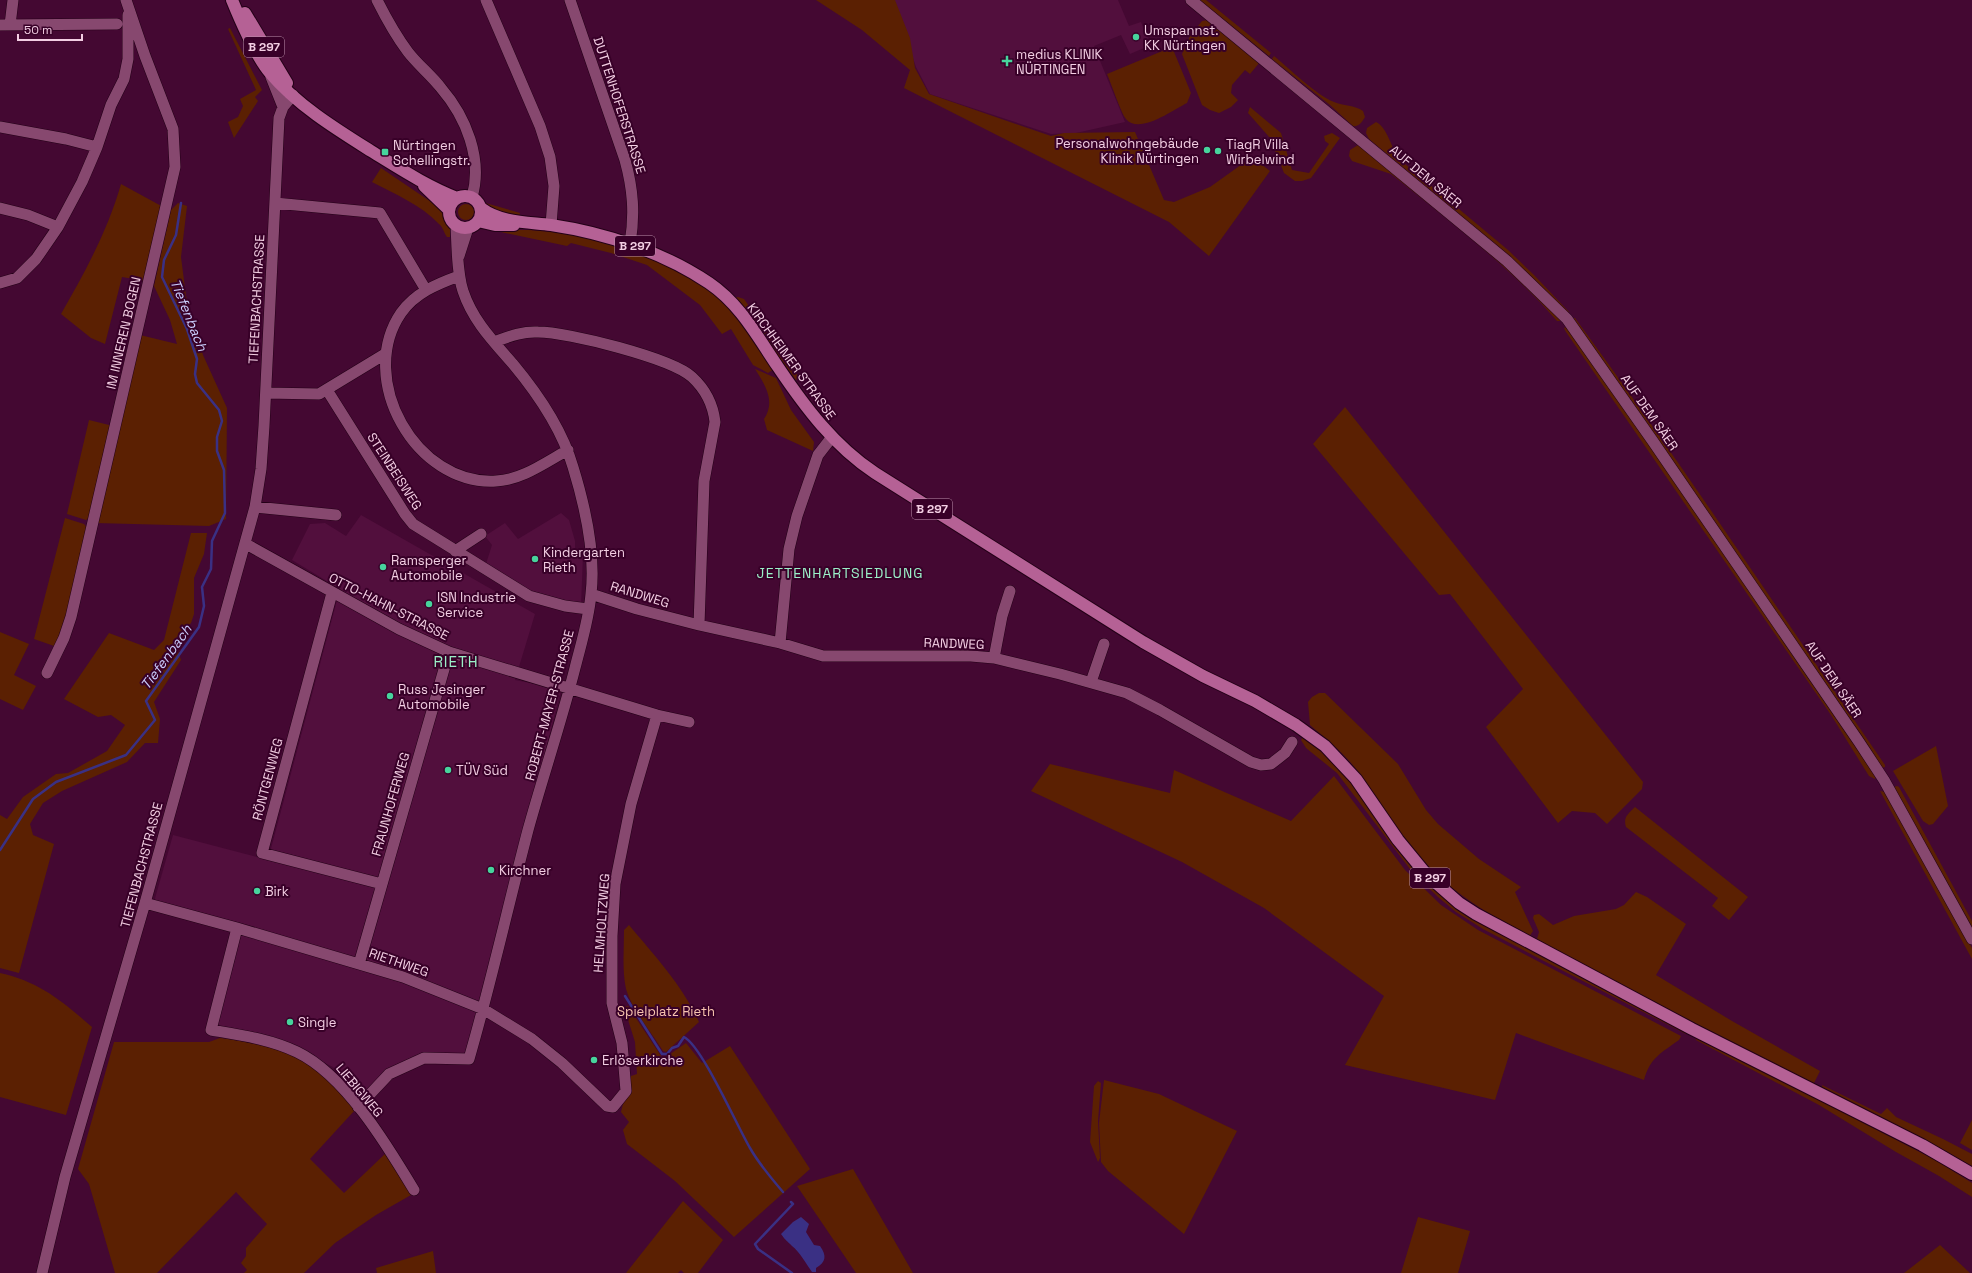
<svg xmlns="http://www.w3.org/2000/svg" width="1972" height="1273" font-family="'Space Grotesk',sans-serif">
<rect width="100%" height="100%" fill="#440832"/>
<path fill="#520f3d" d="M 893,0 L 1118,0 L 1129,26 L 1141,22 L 1151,45 L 1130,54 L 1121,35 L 1094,46 L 1125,122 L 1076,133 L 1051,134 L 930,94 L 916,67 Z
M 561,513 L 569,520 L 575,541 L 575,555 L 583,555 L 581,606 L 544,598 L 485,567 L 492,545 L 485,536 L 505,523 L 518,539 Z
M 361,515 L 535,614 L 515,680 L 561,689 L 482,1006 L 466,1057 L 424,1055 L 360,1100 L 333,1067 L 293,1047 L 216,1028 L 241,923 L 154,902 L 173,835 L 268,860 L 340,589 L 292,560 L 310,524 L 325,523 L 346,536 Z"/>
<path fill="#5b2002" d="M 816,0 L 895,0 L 910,38 L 915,68 L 929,94 L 1051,136 L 1064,133 L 1135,132 L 1164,200 L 1174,202 L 1210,187 L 1252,157 L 1270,171 L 1209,256 L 1169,222 L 904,88 L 910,70 L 862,30 Z
M 1200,0 L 1206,0 L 1271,53 L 1269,56 Z
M 1208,20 L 1260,62 L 1250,74 L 1245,70 L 1232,85 L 1231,93 L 1238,100 L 1231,107 L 1219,113 L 1210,110 L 1202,105 L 1182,54 L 1190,36 L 1202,21 Z
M 230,28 L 262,90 L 255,97 L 258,101 L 234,138 L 228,122 L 238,117 L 243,106 L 240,99 L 256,90 L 228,29 Z
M 1172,47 L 1191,93 L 1187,103 C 1173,110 1139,135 1126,119 C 1121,113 1111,83 1107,74 Z
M 1274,56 C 1290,69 1316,95 1334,102 C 1343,106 1355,105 1363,111 L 1365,117 C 1362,122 1359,127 1353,126 L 1330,105 L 1272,59 Z
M 1250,107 L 1281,133 L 1292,170 L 1309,173 L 1329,144 L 1325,141 L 1324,136 L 1332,133 L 1340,138 L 1311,178 L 1302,181 L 1295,181 L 1284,173 L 1270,138 L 1248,113 Z
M 1376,122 C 1388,128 1391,148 1399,159 L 1508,250 L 1534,275 L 1569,312 L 1567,313 L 1510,256 L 1369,139 L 1366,133 L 1367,128 Z
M 1358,145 L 1511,268 L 1561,321 L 1557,321 C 1512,269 1458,228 1405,185 L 1391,174 L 1352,161 L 1349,156 L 1350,150 Z
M 381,168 L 440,208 L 450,229 L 450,237 L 447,237 C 444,233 443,227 439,224 C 421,205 395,194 372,182 Z
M 121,184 L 165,208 L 146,281 L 122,277 L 105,344 L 91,338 L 61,314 C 85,272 108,230 121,184 Z
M 482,202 L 520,213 L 519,218 L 492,212 Z
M 178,203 L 187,206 L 181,257 L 186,296 L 203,355 L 227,408 L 226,519 L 209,526 L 95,523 L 140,335 L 177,344 L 170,320 L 154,286 L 171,210 Z
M458 212a8 8 0 1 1 16 0a8 8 0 1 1-16 0Z
M 484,227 L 508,230 L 529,230 L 553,232 L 573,235 L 614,245 L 668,265 L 693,278 L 727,302 L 774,369 L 768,373 L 753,365 L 731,329 L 722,334 L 700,305 L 647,265 L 611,253 L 571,243 L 567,246 L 482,228 Z
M 738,297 L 744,299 L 799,377 L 796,380 L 735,298 Z
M 1572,318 L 1575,318 C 1682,464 1782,616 1885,765 L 1885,767 L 1881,768 Z
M 1566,327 L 1590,358 L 1876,776 L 1875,779 L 1869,776 L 1831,715 L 1566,332 L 1564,328 Z
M 755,369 L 776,378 L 791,410 L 814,442 L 813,451 L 767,430 L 764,419 C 776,401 765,385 755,369 Z
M 1345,407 L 1643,782 L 1642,789 L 1607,824 L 1595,813 L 1572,811 L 1558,823 L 1486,727 L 1523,689 L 1450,594 L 1439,595 L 1313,444 Z
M 89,420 L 113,426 L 89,518 L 86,520 L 67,514 Z
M 65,518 L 84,524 L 87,528 L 66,626 L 57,647 L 34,639 Z
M 191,533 L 207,533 L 204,554 L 194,578 L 194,614 L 191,623 L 174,640 L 181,660 L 154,702 L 160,719 L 158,743 L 145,743 L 127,762 L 62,791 L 43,803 L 30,824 L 33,835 L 54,844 L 19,973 L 0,968 L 0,815 L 7,819 L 23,797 L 56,774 L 68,773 L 107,751 L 125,725 L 111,715 L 98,717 L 64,699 L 109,633 L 154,650 L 164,640 Z
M 0,632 L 29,644 L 14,675 L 36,686 L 23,710 L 0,699 Z
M 1319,693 L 1325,693 L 1398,764 L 1426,810 L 1438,824 L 1479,859 L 1521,887 L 1515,892 L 1533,931 L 1529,937 C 1484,911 1447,890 1412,850 C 1391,826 1376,795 1356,769 C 1343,752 1326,739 1310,725 L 1308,702 L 1312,697 Z
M 1297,730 L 1312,740 L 1343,771 L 1432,887 L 1686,1032 L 1686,1034 L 1542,960 L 1483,929 L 1456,912 L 1438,897 L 1413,873 L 1337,773 L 1306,748 L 1301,740 L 1303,737 L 1296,732 Z
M 1936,746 L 1948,806 L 1933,824 L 1929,825 L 1923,821 L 1893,771 Z
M 1050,764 L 1170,793 L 1174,770 L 1291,821 L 1334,776 L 1405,870 L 1441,905 L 1478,930 L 1681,1036 L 1679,1040 C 1661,1053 1650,1058 1644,1080 L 1516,1033 L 1495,1100 L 1345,1065 L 1384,996 L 1264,908 L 1182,862 L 1031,791 Z
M 1897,786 L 1899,787 L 1972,921 L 1972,931 L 1894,790 L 1894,787 Z
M 1880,791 L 1885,792 L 1972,948 L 1972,959 Z
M 1635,807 L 1748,897 L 1729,920 L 1712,906 L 1718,898 L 1626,827 C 1623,817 1628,814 1635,807 Z
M 1636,892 L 1647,897 L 1686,924 L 1656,975 L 1732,1021 L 1820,1071 L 1813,1085 L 1538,943 L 1537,939 L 1539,932 L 1533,918 L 1534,915 L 1539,914 L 1553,925 L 1574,916 L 1616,909 L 1624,905 Z
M 629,925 C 654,955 683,986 699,1022 L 666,1052 L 663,1051 C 652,1033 632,1010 626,989 C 622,970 624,950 624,930 Z
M 0,973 C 40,982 62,1001 92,1027 L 66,1115 L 0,1097 Z
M 628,1006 L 663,1059 L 686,1043 L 702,1063 L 730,1046 L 810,1169 L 734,1237 L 675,1181 L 627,1144 L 623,1130 L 629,1122 L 621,1112 L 623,1104 L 631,1093 L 631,1076 L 637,1074 L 635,1042 L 624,1007 Z
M 1695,1036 L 1937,1161 L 1972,1183 L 1972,1197 L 1939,1176 L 1896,1152 L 1819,1105 L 1696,1040 Z
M 220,1038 C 257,1043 298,1051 326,1077 C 337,1087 346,1099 355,1110 L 310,1159 L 344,1193 L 386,1153 L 411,1195 L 376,1215 L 335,1243 L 304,1273 L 244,1273 L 247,1270 L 241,1263 L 246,1256 L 246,1248 L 267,1224 L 236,1192 L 157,1273 L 115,1273 L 89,1184 L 78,1169 L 114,1042 L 209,1042 Z
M 1104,1080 L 1159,1094 L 1237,1131 L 1184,1234 L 1108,1171 L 1101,1162 L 1099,1123 Z
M 1098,1081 L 1101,1083 L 1098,1121 L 1100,1158 L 1098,1162 L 1090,1142 L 1094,1086 Z
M 1822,1085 L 1881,1114 L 1887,1108 L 1896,1117 L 1943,1139 L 1972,1154 L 1972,1166 L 1944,1150 L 1823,1090 Z
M 1972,1120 L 1972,1150 L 1960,1143 Z
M 853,1169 L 913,1273 L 856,1273 L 797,1186 Z
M 683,1201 L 723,1240 L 698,1273 L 684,1273 L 681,1270 L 678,1273 L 626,1273 Z
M 1418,1217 L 1470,1231 L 1458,1273 L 1401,1273 Z
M 1940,1245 L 1970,1273 L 1904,1273 L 1908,1270 Z
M 433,1251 L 436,1273 L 377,1273 L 376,1268 Z"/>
<path fill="#3a3084" d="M 801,1217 L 809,1224 L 806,1232 L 814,1245 L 820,1246 C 827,1256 826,1262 816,1268 L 816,1272 L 812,1272 C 807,1265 799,1251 792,1246 C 787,1241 786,1241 781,1234 L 793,1222 Z"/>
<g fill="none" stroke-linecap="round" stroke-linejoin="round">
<path stroke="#3a3084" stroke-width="2.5" d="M 0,850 L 33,799 L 56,782 L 126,755 L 155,720 L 146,701 L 199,627 L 204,606 L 202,587 L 211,569 L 212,541 L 225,513 L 224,470 L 217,451 L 217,437 L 222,421 L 219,410 L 197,383 L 195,374 L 197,359 L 187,329 L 162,277 L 164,260 L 176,235 L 181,203
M 625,996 L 662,1054 L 667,1054 L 672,1048 L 678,1046 L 684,1037 C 702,1046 737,1126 750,1148 C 759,1164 771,1178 783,1192
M 791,1202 L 793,1204 L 755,1244 L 758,1249 L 792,1273"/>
<defs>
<path id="minor" d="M 377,0 C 386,18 396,36 408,52 C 418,65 431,75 441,88 C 466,117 483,159 472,197
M 486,0 L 540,126 L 550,157 L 554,186 L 551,225
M 570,0 L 625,160 C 633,189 635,214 630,244
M 1191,0 L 1507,261 L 1567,319 L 1652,440 L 1859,742 L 1884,780 L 1972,939
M 0,25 L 117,24
M 10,25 L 13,0
M 271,77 L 283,107
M 0,127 L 66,139 L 97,147
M 275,203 L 380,213 L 426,290
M 0,208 L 28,215 L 58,227
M 459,256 L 468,228
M 459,276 C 437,284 415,293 401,313 C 356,379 416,486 496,481 C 522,480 546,462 568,450
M 0,283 L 17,278 L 36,259 L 58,227 L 82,182 L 97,147 L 111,105 L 124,79 L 128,59 L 128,15
M 494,342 C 508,337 522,331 538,332 C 568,332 671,358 692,377 C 705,389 713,404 715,422 L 704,481 L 699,625
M 327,390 L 405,514 L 413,524 L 529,596 L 565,606 L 588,609
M 266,393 L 319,394 L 385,354
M 255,507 L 336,515
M 246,544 L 399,629 L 449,652 L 657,715 L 689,722
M 455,551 L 481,534
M 332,593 L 262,853 L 382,884
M 591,594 L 637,609 L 699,625 L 780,643 L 823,656 L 971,656 L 994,658 L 1060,674 L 1127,693 L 1160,710 L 1251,762 L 1261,765 L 1271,764 L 1285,753 L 1292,742
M 780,643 L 789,549 L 797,516 L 818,455 L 832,437
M 994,658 L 1002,616 L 1010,591
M 47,673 L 64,638 L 71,617 L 175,167 L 173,129 L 145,56 L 126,0
M 1091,682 L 1104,644
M 145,903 L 237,928 L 403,977 L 483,1009 L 532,1039 L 562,1063 L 607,1106 L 613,1107 L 626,1091 L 622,1043 L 612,1003 L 612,936 L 615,884 L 631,804 L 657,715
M 237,928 L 211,1030 C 240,1035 270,1039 297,1052 C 345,1075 387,1145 414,1190
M 359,964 L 449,652
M 358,1107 L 389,1074 L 424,1058 L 469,1059 C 491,983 508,906 528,830 C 543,776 561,723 575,668 C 581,644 589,619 591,594 C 596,552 585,506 573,467 C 562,429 538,394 513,364 C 493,341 473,321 463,291 C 457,273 457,245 456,225
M 42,1273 L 65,1177 L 145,903 L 255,507 L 261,469 L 264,426 L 279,118 L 283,107 L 293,95"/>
<path id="major" d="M 232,0 C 241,22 255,55 270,73 C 297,105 336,129 371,151 C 399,168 426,186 457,198
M 245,13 L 287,83
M 424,186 L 449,210
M449 212a16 16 0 1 1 32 0a16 16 0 1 1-32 0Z
M 481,208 C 501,223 528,222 551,225 C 605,233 663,252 709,283 C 740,304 757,336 778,367 C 805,407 834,446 875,473 L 1143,642 L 1203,676 L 1255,701 L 1296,725 L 1325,746 L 1356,779 L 1398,840 L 1426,874 L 1459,903 L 1476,914 L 1692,1029 L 1922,1145 L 1972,1174
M 478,221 L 495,225 L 514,225"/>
</defs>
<use href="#minor" stroke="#230017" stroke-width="12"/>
<use href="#major" stroke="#230017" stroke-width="14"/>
<use href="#minor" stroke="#87486f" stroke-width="11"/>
<use href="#major" stroke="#b56195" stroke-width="12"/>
</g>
<g fill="#47d49d" stroke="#380028" stroke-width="1.5">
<circle cx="1136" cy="37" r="4"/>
<path d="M1005 55h4v4h4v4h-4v4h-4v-4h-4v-4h4z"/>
<circle cx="1207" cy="150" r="4"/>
<circle cx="1218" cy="151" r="4"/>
<rect x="381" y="148" width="8" height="8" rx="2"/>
<circle cx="535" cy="559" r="4"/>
<circle cx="383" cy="567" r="4"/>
<circle cx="429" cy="604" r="4"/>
<circle cx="390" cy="696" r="4"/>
<circle cx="448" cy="770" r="4"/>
<circle cx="491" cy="870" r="4"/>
<circle cx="257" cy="891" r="4"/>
<circle cx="290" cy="1022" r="4"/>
<circle cx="594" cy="1060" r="4"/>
</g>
<g text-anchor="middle" stroke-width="4" stroke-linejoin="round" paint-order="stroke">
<g fill="#380028" stroke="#bb90ab" stroke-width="1">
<rect x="244" y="37" width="40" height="20" rx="3"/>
<rect x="615" y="236" width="40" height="20" rx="3"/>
<rect x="912" y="499" width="40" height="20" rx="3"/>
<rect x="1410" y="868" width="40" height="20" rx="3"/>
</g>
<g font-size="12" font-weight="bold" fill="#f3cee3">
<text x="264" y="51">B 297</text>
<text x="635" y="250">B 297</text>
<text x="932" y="513">B 297</text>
<text x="1430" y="882">B 297</text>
</g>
<g font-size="13" fill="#f3cee3" stroke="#380028" text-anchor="start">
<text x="1144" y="35">Umspannst.<tspan x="1144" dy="15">KK Nürtingen</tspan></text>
<text x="1016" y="59">medius KLINIK<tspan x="1016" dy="15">NÜRTINGEN</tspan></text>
<text x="1199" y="148" text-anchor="end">Personalwohngebäude<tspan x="1199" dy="15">Klinik Nürtingen</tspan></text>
<text x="1226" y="149">TiagR Villa<tspan x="1226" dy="15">Wirbelwind</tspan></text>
<text x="393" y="150">Nürtingen<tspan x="393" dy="15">Schellingstr.</tspan></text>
<text x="543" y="557">Kindergarten<tspan x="543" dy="15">Rieth</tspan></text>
<text x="391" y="565">Ramsperger<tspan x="391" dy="15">Automobile</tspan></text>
<text x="437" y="602">ISN Industrie<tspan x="437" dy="15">Service</tspan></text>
<text x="398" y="694">Russ Jesinger<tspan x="398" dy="15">Automobile</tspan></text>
<text x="456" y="775">TÜV Süd</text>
<text x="499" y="875">Kirchner</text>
<text x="265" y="896">Birk</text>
<text x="298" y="1027">Single</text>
<text x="602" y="1065">Erlöserkirche</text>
</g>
<g font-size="13" fill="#f3cee3" stroke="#380028">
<text transform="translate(620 105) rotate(72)" y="5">DUTTENHOFERSTRASSE</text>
<text transform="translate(1426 176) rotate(40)" y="5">AUF DEM SÄER</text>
<text transform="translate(256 299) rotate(-87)" y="5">TIEFENBACHSTRASSE</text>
<text transform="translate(123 333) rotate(-77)" y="5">IM INNEREN BOGEN</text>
<text transform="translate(792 361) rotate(54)" y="5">KIRCHHEIMER STRASSE</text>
<text transform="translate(1650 412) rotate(55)" y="5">AUF DEM SÄER</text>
<text transform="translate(395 471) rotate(57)" y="5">STEINBEISWEG</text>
<text transform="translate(640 594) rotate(17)" y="5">RANDWEG</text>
<text transform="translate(389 606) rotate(27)" y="5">OTTO-HAHN-STRASSE</text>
<text transform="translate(954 643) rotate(2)" y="5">RANDWEG</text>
<text transform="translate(1834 679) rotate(56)" y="5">AUF DEM SÄER</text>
<text transform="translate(549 705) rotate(-75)" y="5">ROBERT-MAYER-STRASSE</text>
<text transform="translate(267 779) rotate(-75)" y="5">RÖNTGENWEG</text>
<text transform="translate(390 804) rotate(-74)" y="5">FRAUNHOFERWEG</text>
<text transform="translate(141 865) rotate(-75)" y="5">TIEFENBACHSTRASSE</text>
<text transform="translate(601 923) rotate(-86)" y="5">HELMHOLTZWEG</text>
<text transform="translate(399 962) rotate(19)" y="5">RIETHWEG</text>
<text transform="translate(360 1090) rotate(50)" y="5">LIEBIGWEG</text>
</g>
<g font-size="13" fill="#f8c4af" stroke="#380028">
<text x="666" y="1016">Spielplatz Rieth</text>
</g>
<g font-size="14" font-style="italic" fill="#caccfc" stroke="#380028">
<text transform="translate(189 315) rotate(68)" y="5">Tiefenbach</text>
<text transform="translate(166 657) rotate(-54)" y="5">Tiefenbach</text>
</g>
<g font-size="14" letter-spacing="1" fill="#9bf0c8" stroke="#380028">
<text x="840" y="578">JETTENHARTSIEDLUNG</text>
</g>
<g font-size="15" letter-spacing="1" fill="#9bf0c8" stroke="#380028">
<text x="456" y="667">RIETH</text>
</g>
</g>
<path d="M18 34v6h64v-6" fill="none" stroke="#f3cee3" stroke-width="2"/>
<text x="24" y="34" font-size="12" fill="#f3cee3" stroke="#380028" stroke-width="3" paint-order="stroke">50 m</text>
</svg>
